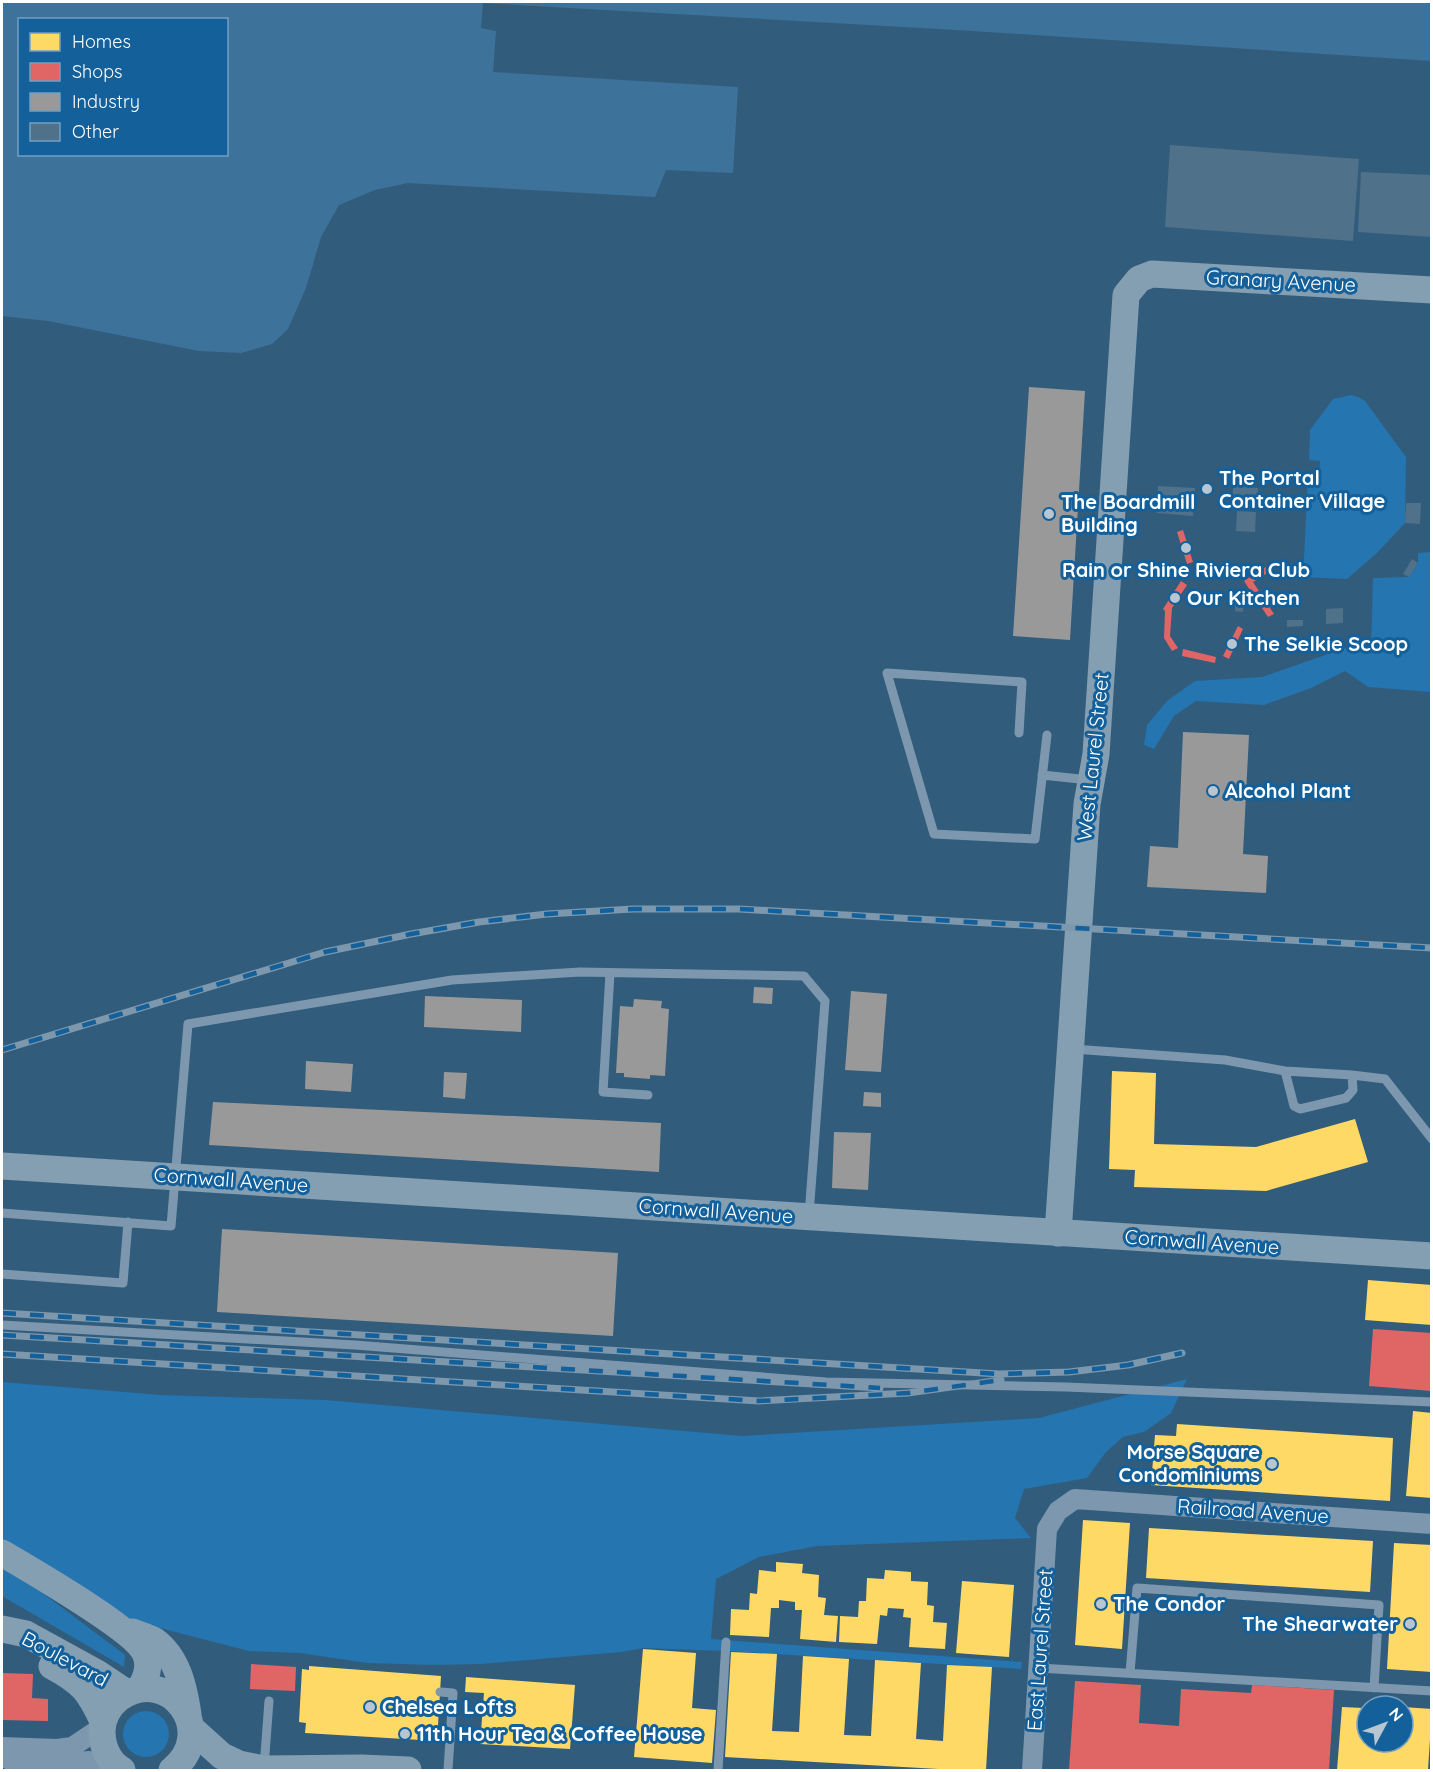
<svg xmlns="http://www.w3.org/2000/svg" width="1433" height="1772" font-family="Quicksand,sans-serif">
<rect width="100%" height="100%" fill="#325c7c"/>
<path fill="#2475b0" d="M 1351,395 L 1358,397 L 1365,401 L 1406,457 L 1405,523 L 1377,553 L 1347,579 L 1303,577 L 1308,478 L 1319,478 L 1320,461 L 1309,460 L 1310,430 L 1333,399 Z
M 1431,552 L 1431,692 L 1368,687 L 1345,671 L 1311,688 L 1264,705 L 1196,701 L 1174,716 L 1154,749 L 1144,745 L 1147,725 L 1168,700 L 1195,681 L 1262,677 L 1351,646 L 1371,648 L 1373,578 L 1409,577 L 1418,563 L 1418,553 Z
M 1187,1379 L 1171,1413 L 1144,1432 L 1123,1437 L 1106,1452 L 1087,1478 L 1024,1489 L 1015,1518 L 1031,1538 L 817,1546 L 759,1557 L 716,1579 L 711,1639 L 1022,1662 L 1021,1669 L 726,1651 L 643,1648 L 621,1652 L 481,1664 L 433,1665 L 367,1663 L 300,1653 L 249,1651 L 121,1618 L 2,1541 L 2,1382 L 161,1395 L 325,1400 L 742,1436 L 1039,1418 Z
M 2,1568 L 40,1591 L 125,1655 L 124,1667 L 2,1596 Z
M123 1734a23 23 0 1 1 46 0a23 23 0 1 1-46 0Z"/>
<path fill="#3d739b" fill-rule="evenodd" d="M 2,2 L 1431,2 L 1432,61 L 957,30 L 483,3 L 481,28 L 496,31 L 493,72 L 738,87 L 733,173 L 666,170 L 655,197 L 408,183 L 375,190 L 339,205 L 321,237 L 306,288 L 288,329 L 272,344 L 241,353 L 199,351 L 48,321 L 2,316 ZM 20,20 L 226,20 L 226,154 L 20,154 Z"/>
<path fill="#ffd966" d="M 1112,1071 L 1156,1073 L 1154,1144 L 1256,1147 L 1355,1119 L 1368,1162 L 1266,1191 L 1134,1187 L 1135,1170 L 1109,1169 Z
M 1368,1280 L 1432,1285 L 1432,1325 L 1365,1320 Z
M 1413,1411 L 1432,1413 L 1432,1498 L 1406,1496 Z
M 1177,1424 L 1393,1438 L 1390,1501 L 1151,1485 L 1155,1435 L 1176,1436 Z
M 1083,1520 L 1130,1523 L 1122,1649 L 1075,1645 Z
M 1149,1528 L 1373,1541 L 1370,1592 L 1146,1578 Z
M 1394,1543 L 1432,1545 L 1432,1672 L 1387,1669 Z
M 776,1562 L 803,1564 L 802,1573 L 819,1575 L 818,1597 L 826,1598 L 824,1615 L 838,1616 L 836,1642 L 800,1639 L 802,1610 L 795,1610 L 795,1602 L 779,1600 L 779,1608 L 771,1608 L 769,1637 L 730,1635 L 731,1609 L 749,1610 L 750,1593 L 757,1594 L 759,1570 L 776,1572 Z
M 885,1570 L 911,1572 L 911,1581 L 928,1582 L 927,1605 L 934,1606 L 933,1622 L 947,1623 L 945,1649 L 909,1647 L 911,1618 L 903,1617 L 904,1609 L 888,1608 L 887,1616 L 880,1615 L 877,1644 L 839,1642 L 840,1616 L 858,1617 L 859,1601 L 866,1601 L 867,1578 L 884,1579 Z
M 962,1581 L 1014,1585 L 1009,1657 L 956,1653 Z
M 643,1649 L 696,1653 L 692,1708 L 716,1710 L 712,1763 L 634,1757 Z
M 731,1652 L 777,1654 L 772,1731 L 799,1732 L 803,1656 L 849,1659 L 844,1735 L 871,1736 L 875,1660 L 921,1663 L 916,1739 L 943,1741 L 947,1665 L 992,1667 L 986,1770 L 956,1770 L 725,1757 Z
M 309,1666 L 441,1676 L 437,1741 L 305,1733 L 306,1723 L 299,1722 L 302,1669 L 309,1670 Z
M 466,1677 L 575,1685 L 570,1749 L 480,1744 L 484,1693 L 465,1692 Z
M 1342,1707 L 1363,1708 L 1362,1729 L 1367,1730 L 1367,1742 L 1403,1742 L 1403,1707 L 1432,1709 L 1428,1770 L 1337,1770 Z"/>
<path fill="#e06666" d="M 1183,530 L 1193,562 L 1187,564 L 1177,532 Z
M 1272,563 L 1275,568 L 1253,582 L 1274,614 L 1268,617 L 1244,581 Z
M 1181,581 L 1187,585 L 1172,608 L 1170,636 L 1178,648 L 1172,651 L 1164,638 L 1165,611 L 1163,609 Z
M 1238,626 L 1243,629 L 1229,659 L 1223,656 Z
M 1183,649 L 1216,657 L 1215,663 L 1182,656 Z
M 1373,1329 L 1432,1333 L 1432,1391 L 1369,1386 Z
M 251,1664 L 296,1667 L 295,1691 L 250,1689 Z
M 2,1673 L 33,1674 L 32,1698 L 48,1699 L 48,1721 L 2,1720 Z
M 1075,1681 L 1141,1685 L 1139,1723 L 1179,1726 L 1181,1689 L 1251,1693 L 1252,1685 L 1334,1690 L 1329,1770 L 1069,1770 Z"/>
<path fill="#999" d="M 1029,387 L 1085,391 L 1070,640 L 1013,636 Z
M 1183,732 L 1249,735 L 1243,854 L 1268,856 L 1266,893 L 1147,887 L 1150,846 L 1178,848 Z
M 754,987 L 773,988 L 772,1004 L 753,1003 Z
M 851,991 L 887,994 L 881,1072 L 845,1070 Z
M 425,996 L 522,1000 L 521,1032 L 424,1027 Z
M 634,999 L 662,1001 L 661,1008 L 669,1009 L 665,1076 L 650,1075 L 650,1079 L 624,1077 L 624,1073 L 616,1073 L 620,1006 L 633,1007 Z
M 306,1061 L 353,1064 L 351,1092 L 305,1089 Z
M 444,1072 L 467,1073 L 465,1099 L 443,1097 Z
M 864,1092 L 881,1093 L 881,1107 L 863,1106 Z
M 213,1102 L 661,1123 L 659,1172 L 209,1145 Z
M 834,1132 L 871,1133 L 868,1190 L 832,1188 Z
M 222,1229 L 618,1253 L 613,1336 L 217,1312 Z"/>
<path fill="#50718a" d="M 1170,145 L 1359,159 L 1353,241 L 1165,227 Z
M 1361,172 L 1432,175 L 1432,237 L 1358,232 Z
M 1158,486 L 1195,488 L 1193,516 L 1157,513 Z
M 1233,486 L 1258,488 L 1257,509 L 1232,507 Z
M 1406,503 L 1421,503 L 1420,524 L 1405,523 Z
M 1237,511 L 1256,512 L 1255,532 L 1236,531 Z
M 1412,559 L 1418,563 L 1409,577 L 1403,574 Z
M 1235,596 L 1244,596 L 1243,612 L 1235,611 Z
M 1343,608 L 1343,623 L 1326,624 L 1326,609 Z
M 1287,620 L 1303,620 L 1303,626 L 1287,627 Z"/>
<g fill="none" stroke-linecap="round" stroke-linejoin="round">
<path stroke="#7d98ae" stroke-width="9" d="M 1019,733 L 1022,682 L 887,673 L 934,834 L 1035,839 L 1047,735
M 1042,775 L 1089,780
M 610,973 L 603,1092 L 648,1095
M 1073,1049 L 1225,1060 L 1285,1071 L 1352,1075 L 1385,1079 L 1432,1139
M 1285,1071 L 1294,1106 L 1300,1109 L 1346,1098 L 1353,1090 L 1352,1075
M 2,1213 L 171,1226 L 188,1024 L 452,980 L 580,972 L 804,976 L 825,1001 L 809,1215
M 2,1274 L 123,1283 L 128,1222
M 2,1325 L 355,1345 L 826,1382 L 1066,1387 L 1432,1402
M 1039,1668 L 1432,1691
M 1130,1673 L 1137,1588 L 1379,1605 L 1374,1688
M 440,1692 L 453,1693 L 448,1770
M 264,1767 L 269,1701
M 718,1770 L 726,1642"/>
<path stroke="#7d98ae" stroke-width="20" d="M 2,1747 L 57,1749 L 72,1747 L 102,1727
M 2,1755 L 13,1762 L 39,1766 L 89,1761 L 117,1767
M 1032,1770 L 1047,1529 L 1058,1511 L 1075,1499 L 1432,1524"/>
<path stroke="#849eb2" stroke-width="27" d="M 2,1166 L 1432,1256
M 1058,1233 L 1087,804 L 1096,754 L 1126,295 L 1139,279 L 1152,274 L 1432,290
M 2,1553 C 30,1570 134,1629 145,1653 C 151,1666 146,1678 140,1689
M 2,1629 L 26,1634 L 97,1673 L 127,1693
M 132,1632 C 140,1635 148,1637 155,1641 C 178,1658 184,1688 188,1714
M 52,1666 C 82,1682 89,1691 103,1721
M 192,1729 L 222,1756 L 239,1764 L 264,1769 L 361,1768 L 408,1770
M 122,1770 C 108,1762 102,1746 102,1731 C 102,1719 109,1706 118,1699 C 168,1662 220,1732 172,1770"/>
<defs>
<path id="rail" d="M 2,1050 L 325,952 L 411,934 L 479,922 L 547,914 L 633,909 L 739,909 L 1432,948
M 2,1313 L 999,1374 L 1069,1372 L 1128,1365 L 1182,1353
M 2,1335 L 880,1388
M 2,1354 L 759,1401 L 908,1393 L 1001,1380"/>
</defs>
<use href="#rail" stroke="#7d98ac" stroke-width="7"/>
<use href="#rail" stroke="#13609b" stroke-width="4.5" stroke-dasharray="14" stroke-linecap="butt"/>
</g>
<g fill="#b7c6d1" stroke="#13609b" stroke-width="2">
<circle cx="1207" cy="489" r="6"/>
<circle cx="1049" cy="514" r="6"/>
<circle cx="1186" cy="548" r="6"/>
<circle cx="1175" cy="598" r="6"/>
<circle cx="1232" cy="644" r="6"/>
<circle cx="1213" cy="791" r="6"/>
<circle cx="1272" cy="1464" r="6"/>
<circle cx="1101" cy="1604" r="6"/>
<circle cx="1410" cy="1624" r="6"/>
<circle cx="370" cy="1707" r="6"/>
<circle cx="405" cy="1734" r="6"/>
</g>
<g text-anchor="middle" stroke-width="6" stroke-linejoin="round" paint-order="stroke">
<g font-size="20" fill="#fff" stroke="#13609b">
<text transform="translate(1281 281) rotate(3)" y="7">Granary Avenue</text>
<text transform="translate(1093 757) rotate(-84)" y="7">West Laurel Street</text>
<text transform="translate(231 1180) rotate(4)" y="7">Cornwall Avenue</text>
<text transform="translate(716 1211) rotate(4)" y="7">Cornwall Avenue</text>
<text transform="translate(1202 1242) rotate(4)" y="7">Cornwall Avenue</text>
<text transform="translate(1253 1511) rotate(4)" y="7">Railroad Avenue</text>
<text transform="translate(1040 1650) rotate(-86)" y="7">East Laurel Street</text>
<text transform="translate(65 1659) rotate(28)" y="7">Boulevard</text>
</g>
<g font-size="20" font-weight="bold" fill="#fff" stroke="#13609b" text-anchor="start">
<text x="1219" y="485">The Portal<tspan x="1219" dy="23">Container Village</tspan></text>
<text x="1061" y="509">The Boardmill<tspan x="1061" dy="23">Building</tspan></text>
<text x="1186" y="577" text-anchor="middle">Rain or Shine Riviera Club</text>
<text x="1187" y="605">Our Kitchen</text>
<text x="1244" y="651">The Selkie Scoop</text>
<text x="1225" y="798">Alcohol Plant</text>
<text x="1260" y="1459" text-anchor="end">Morse Square<tspan x="1260" dy="23">Condominiums</tspan></text>
<text x="1113" y="1611">The Condor</text>
<text x="1398" y="1631" text-anchor="end">The Shearwater</text>
<text x="382" y="1714">Chelsea Lofts</text>
<text x="417" y="1741">11th Hour Tea &amp; Coffee House</text>
</g>
</g>
<rect width="1433" height="1772" fill="none" stroke="#ffffff" stroke-width="6"/>
<rect x="18" y="18" width="210" height="138" fill="#13609b" stroke="#71a0c3" stroke-width="1.5"/>
<rect x="30" y="33" width="30" height="18" fill="#ffd966" stroke="#71a0c3" stroke-width="1.5"/>
<text x="72" y="48" font-size="18" fill="#ffffff">Homes</text>
<rect x="30" y="63" width="30" height="18" fill="#e06666" stroke="#71a0c3" stroke-width="1.5"/>
<text x="72" y="78" font-size="18" fill="#ffffff">Shops</text>
<rect x="30" y="93" width="30" height="18" fill="#999999" stroke="#71a0c3" stroke-width="1.5"/>
<text x="72" y="108" font-size="18" fill="#ffffff">Industry</text>
<rect x="30" y="123" width="30" height="18" fill="#50718a" stroke="#71a0c3" stroke-width="1.5"/>
<text x="72" y="138" font-size="18" fill="#ffffff">Other</text>
<g transform="translate(1385 1724) rotate(49)"><circle r="28" fill="#13609b" stroke="#71a0c3" stroke-width="1.5"/>
<path d="M0-4.5L10 22L0 15L-10 22Z" fill="#b7c6d1"/>
<text y="-9" font-size="16" font-weight="bold" text-anchor="middle" fill="#ffffff">N</text>
</g>
</svg>
